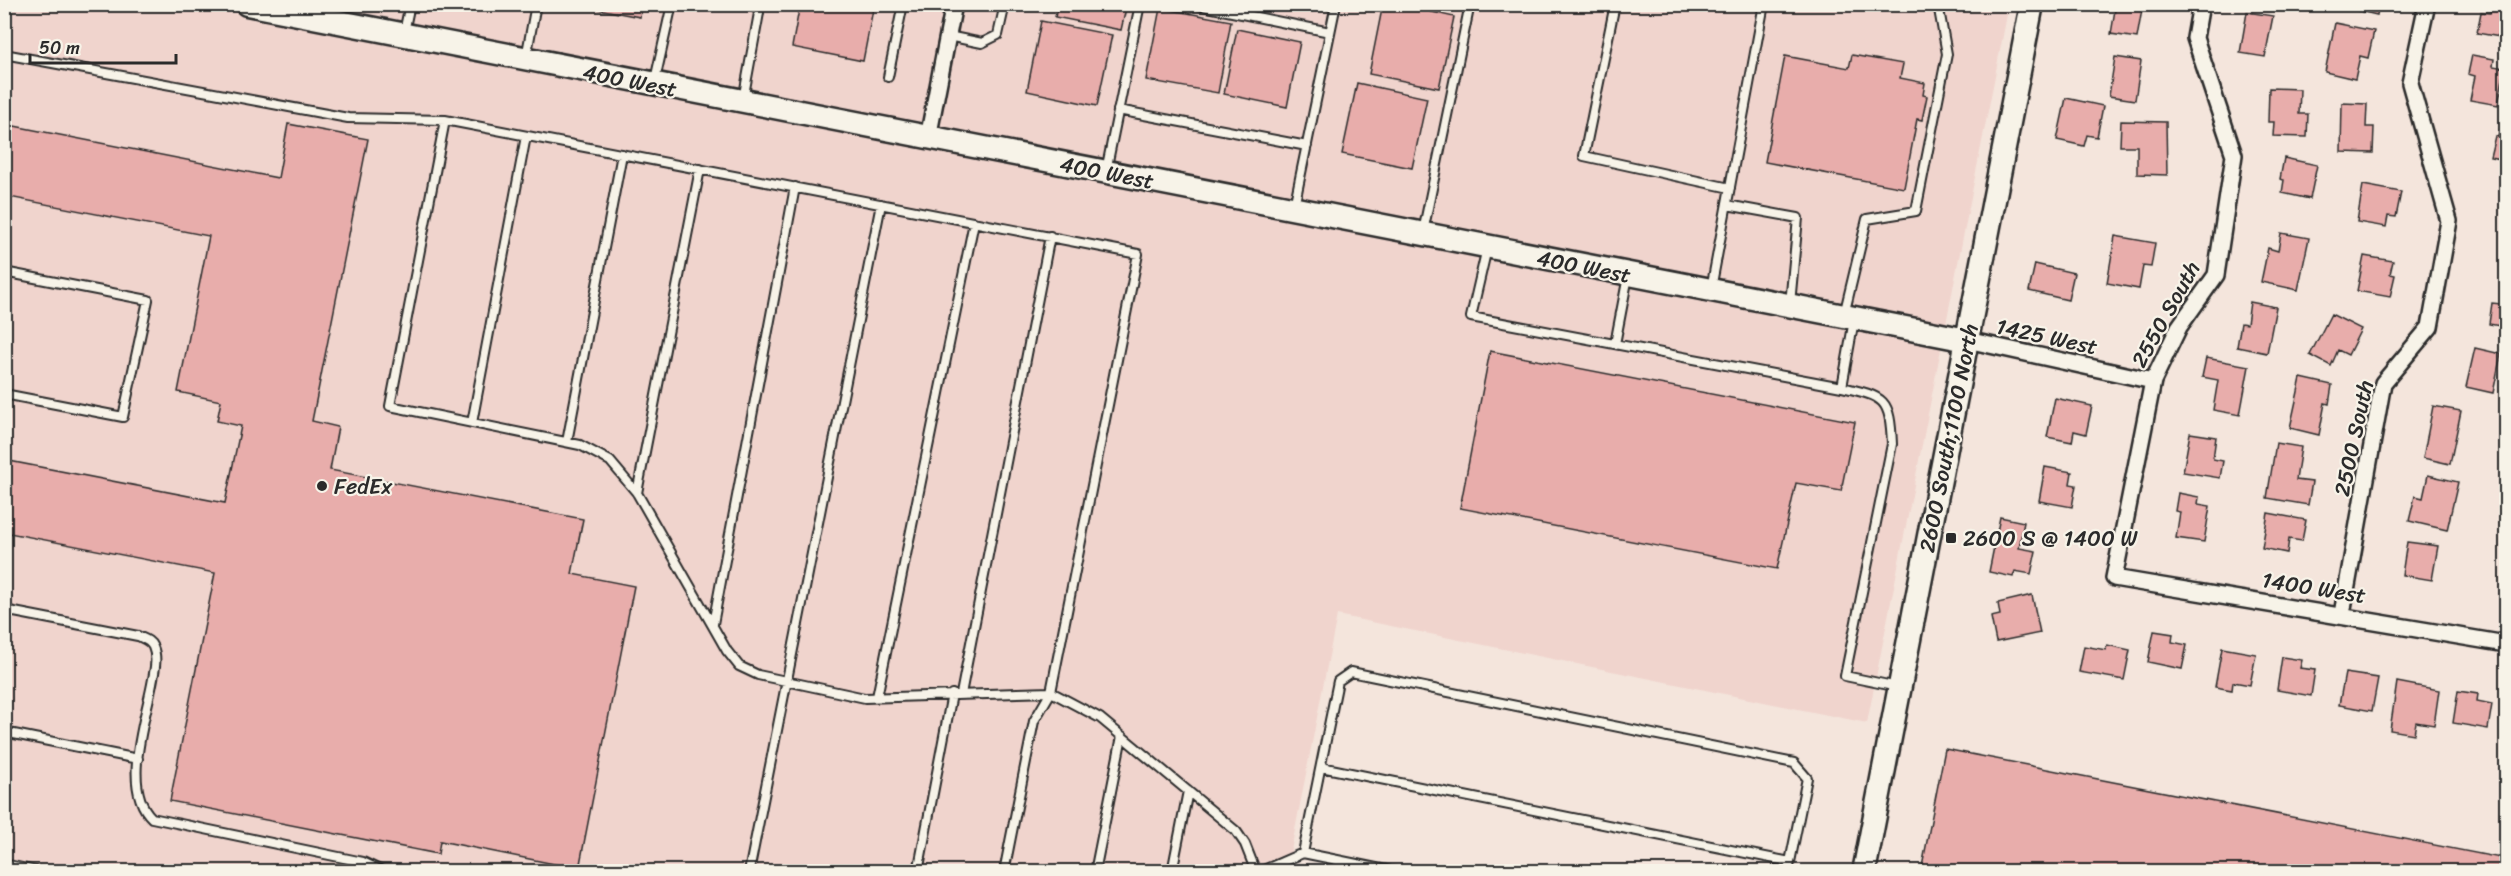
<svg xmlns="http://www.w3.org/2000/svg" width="2511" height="876" font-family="Sriracha,sans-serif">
<rect width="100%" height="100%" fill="#f4e5dc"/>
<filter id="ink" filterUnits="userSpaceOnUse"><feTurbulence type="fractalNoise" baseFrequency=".0167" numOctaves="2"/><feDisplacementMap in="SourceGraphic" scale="12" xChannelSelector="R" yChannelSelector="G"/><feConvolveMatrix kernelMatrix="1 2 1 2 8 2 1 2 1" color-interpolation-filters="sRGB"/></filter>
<g filter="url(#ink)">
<path fill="#f0d4cd" d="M 5,5 L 2009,5 L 1867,723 L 1337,615 L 1287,871 L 5,872 Z"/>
<path fill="#e8adab" stroke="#2b2b2b" stroke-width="1.5" d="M 572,4 L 642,4 L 640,17 Z
M 800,4 L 874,4 L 863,61 L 792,47 Z
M 1058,4 L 1127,4 L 1121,30 L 1055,17 Z
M 1383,4 L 1397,4 L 1454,17 L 1439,88 L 1369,74 Z
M 2116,4 L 2143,4 L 2137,38 L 2111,34 Z
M 2356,4 L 2379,4 L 2377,15 L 2355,10 Z
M 2492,4 L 2506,4 L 2506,38 L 2477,33 L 2481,12 L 2490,13 Z
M 1160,8 L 1231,21 L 1218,93 L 1146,80 Z
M 2247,12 L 2273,16 L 2265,57 L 2240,53 Z
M 1041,21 L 1112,35 L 1097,106 L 1027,91 Z
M 2335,23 L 2374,31 L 2368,58 L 2360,56 L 2355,79 L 2325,72 Z
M 1237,29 L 1300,42 L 1287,107 L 1224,94 Z
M 1852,55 L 1903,64 L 1900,78 L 1925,83 L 1923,95 L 1927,96 L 1922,120 L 1917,119 L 1904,188 L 1765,162 L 1785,56 L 1849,68 Z
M 2472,55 L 2494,59 L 2493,66 L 2505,68 L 2498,105 L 2470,100 L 2475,76 L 2468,74 Z
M 2115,57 L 2141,61 L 2135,100 L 2109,96 Z
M 1357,83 L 1427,98 L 1412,168 L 1342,154 Z
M 2269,88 L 2300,89 L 2299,114 L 2308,114 L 2307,137 L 2273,136 L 2274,122 L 2268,122 Z
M 2066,98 L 2103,106 L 2097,137 L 2087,135 L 2084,146 L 2057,140 Z
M 2342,103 L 2367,104 L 2366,127 L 2374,127 L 2373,153 L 2341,152 Z
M 2121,121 L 2166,122 L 2167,175 L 2137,174 L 2137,146 L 2120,146 Z
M 2502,123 L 2506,124 L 2506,160 L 2490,157 L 2495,136 L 2498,137 Z
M 4,124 L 278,178 L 288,124 L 368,139 L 312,421 L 338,427 L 330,470 L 583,519 L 572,574 L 634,586 L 579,869 L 440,841 L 438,854 L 170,801 L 215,573 L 4,532 L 4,460 L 225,503 L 241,426 L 217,421 L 221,401 L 178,392 L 209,236 L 4,196 Z
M 2284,158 L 2317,165 L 2310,199 L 2282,193 L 2284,180 L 2280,179 Z
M 2363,185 L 2401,192 L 2396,217 L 2388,216 L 2386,227 L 2357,222 Z
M 2281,233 L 2309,238 L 2298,290 L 2261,282 L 2268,248 L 2278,251 Z
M 2115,236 L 2155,243 L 2151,267 L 2143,266 L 2139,289 L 2107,283 Z
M 2364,256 L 2393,261 L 2390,274 L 2395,275 L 2390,297 L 2357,291 Z
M 2035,264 L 2074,273 L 2068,300 L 2029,291 Z
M 2504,291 L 2506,291 L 2506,327 L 2489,324 L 2492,303 L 2501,304 Z
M 2250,302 L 2276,307 L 2267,353 L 2237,347 L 2241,323 L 2247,324 Z
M 2331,314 L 2361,329 L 2348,355 L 2338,350 L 2331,366 L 2310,355 Z
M 2475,348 L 2501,354 L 2493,393 L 2466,387 Z
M 1490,351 L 1855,422 L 1841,491 L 1796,483 L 1777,569 L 1460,508 Z
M 2206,358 L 2249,366 L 2240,415 L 2213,410 L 2218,380 L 2202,377 Z
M 2301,378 L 2332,385 L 2329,404 L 2325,403 L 2319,435 L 2290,428 Z
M 2055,398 L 2092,406 L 2086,434 L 2074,431 L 2072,442 L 2047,437 Z
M 2433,406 L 2461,411 L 2450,464 L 2423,458 Z
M 2190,433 L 2216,437 L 2213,459 L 2223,461 L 2220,478 L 2183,472 Z
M 2276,443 L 2301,447 L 2296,480 L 2312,482 L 2308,505 L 2267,498 Z
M 2045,467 L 2072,472 L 2070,484 L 2076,485 L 2072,507 L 2039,501 Z
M 2428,475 L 2458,482 L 2447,530 L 2409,521 L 2415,496 L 2423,498 Z
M 2178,493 L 2199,497 L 2198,504 L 2210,506 L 2204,542 L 2176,538 L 2180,512 L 2175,511 Z
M 2268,513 L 2306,520 L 2302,541 L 2289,539 L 2287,553 L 2262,548 Z
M 2000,517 L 2024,522 L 2019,548 L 2036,551 L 2031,574 L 2015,571 L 2013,577 L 1989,572 Z
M 2407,542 L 2438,546 L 2432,580 L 2402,575 Z
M 2506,572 L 2506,605 L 2501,604 Z
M 2032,595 L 2040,633 L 1996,642 L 1991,617 L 2000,615 L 1998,603 Z
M 2154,631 L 2173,634 L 2172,642 L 2187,645 L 2182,669 L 2148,662 Z
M 2107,645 L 2130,650 L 2124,680 L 2079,672 L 2084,646 L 2106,650 Z
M 2222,648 L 2256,654 L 2250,685 L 2233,682 L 2232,690 L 2215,687 Z
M 2282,657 L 2302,660 L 2300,668 L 2315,670 L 2311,696 L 2277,690 Z
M 2345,673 L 2378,678 L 2372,711 L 2339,705 Z
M 2397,682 L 2439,690 L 2434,725 L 2416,722 L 2414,734 L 2390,730 Z
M 2458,691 L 2478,694 L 2477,701 L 2492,704 L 2488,729 L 2453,723 Z
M 1945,749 L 2506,859 L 2506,872 L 1921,872 Z"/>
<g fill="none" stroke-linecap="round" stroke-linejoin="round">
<defs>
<path id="lane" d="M 1193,4 L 1330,32
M 1615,4 L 1584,156 L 1730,188
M 404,32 L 410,4
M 948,36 L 982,43 L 998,35 L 1005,4
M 4,54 L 348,118 L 445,120 L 1138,254 L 1051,692 L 1034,721 L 1004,872
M 526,58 L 536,4
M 888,77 L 903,4
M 655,80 L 672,4
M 743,100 L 759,13 L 755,4
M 1118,110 L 1307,146
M 445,120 L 390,406 L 580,445 L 610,461 L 637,493 L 727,651 L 739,666 L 758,675 L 865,698 L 1051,692 L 1100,718 L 1236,831 L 1245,844 L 1256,872
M 1106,171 L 1140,4
M 1727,205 L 1798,218 L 1790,304
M 1294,207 L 1336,4
M 1423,232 L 1470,4
M 1487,248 L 1471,317 L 1842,387
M 4,272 L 148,300 L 123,417 L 4,394
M 1711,289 L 1764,4
M 1844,315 L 1867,219 L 1916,211 L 1947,54 L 1938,4
M 1854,320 L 1842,387 C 1885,397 1890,398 1892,444 L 1845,676 L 1898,687
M 1615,344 L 1628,276
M 472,423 L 526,136
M 567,442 L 622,154
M 637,493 L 700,169
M 4,610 L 138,636 C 144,639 150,640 153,647 C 158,658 154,673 152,684 C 145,721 121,789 152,818 L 363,862 L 384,872
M 713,624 L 795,187
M 961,694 L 1050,236
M 877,697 L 974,222
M 4,732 L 138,759
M 1321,767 L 1790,862
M 1303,853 L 1338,681 L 1351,672 L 1794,763 L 1807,778 L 1788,872
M 4,864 L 41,872
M 749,872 L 881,204
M 918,872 L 952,694
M 1095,872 L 1122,736
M 1172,872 L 1188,791
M 1259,872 L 1303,853 L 1396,872
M 1335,872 L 1337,860"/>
<path id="street" d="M 2201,4 L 2195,38 L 2234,155 L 2216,275 L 2179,327 L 2153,381 L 2114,578 L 2506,644
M 928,138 L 954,4
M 1967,340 L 2153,381
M 2342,614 L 2383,383 L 2430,327 L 2449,221 L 2410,83 L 2427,4"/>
<path id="secondary" d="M 247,4 L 1967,340
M 1864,872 L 2032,4"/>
</defs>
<use href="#lane" stroke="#2b2b2b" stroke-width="12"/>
<use href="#street" stroke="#2b2b2b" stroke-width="20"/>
<use href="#secondary" stroke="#2b2b2b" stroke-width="27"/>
<use href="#lane" stroke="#f7f3e8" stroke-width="8"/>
<use href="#street" stroke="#f7f3e8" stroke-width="15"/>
<use href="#secondary" stroke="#f7f3e8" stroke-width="22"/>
</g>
</g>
<g fill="#2b2b2b" stroke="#f7f3e8" stroke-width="2">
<circle cx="322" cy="486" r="6"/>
<rect x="1945" y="532" width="12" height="12" rx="3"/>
</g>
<g text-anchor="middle" stroke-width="4.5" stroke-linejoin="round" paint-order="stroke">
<g font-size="22" fill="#2b2b2b" stroke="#f7f3e8">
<text transform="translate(630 80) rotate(11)" y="8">400 West</text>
<text transform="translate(1107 172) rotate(11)" y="8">400 West</text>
<text transform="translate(1584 266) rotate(11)" y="8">400 West</text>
<text transform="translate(2165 314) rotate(-61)" y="8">2550 South</text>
<text transform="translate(2047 336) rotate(12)" y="8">1425 West</text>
<text transform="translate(1948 438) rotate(-79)" y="8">2600 South;1100 North</text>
<text transform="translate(2353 438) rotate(-78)" y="8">2500 South</text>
<text transform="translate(2314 587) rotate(9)" y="8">1400 West</text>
</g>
<g font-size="22" fill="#2b2b2b" stroke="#f7f3e8" text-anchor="start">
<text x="334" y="494">FedEx</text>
<text x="1963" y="546">2600 S @ 1400 W</text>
</g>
</g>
<rect width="2511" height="876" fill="none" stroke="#f7f3e8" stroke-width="24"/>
<rect x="12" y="12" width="2487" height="852" fill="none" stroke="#2b2b2b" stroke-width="2" filter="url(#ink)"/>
<path d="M30 54v9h146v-9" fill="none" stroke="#2b2b2b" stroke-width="3"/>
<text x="39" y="54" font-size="18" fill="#2b2b2b" stroke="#f7f3e8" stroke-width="4.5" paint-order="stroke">50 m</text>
</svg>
